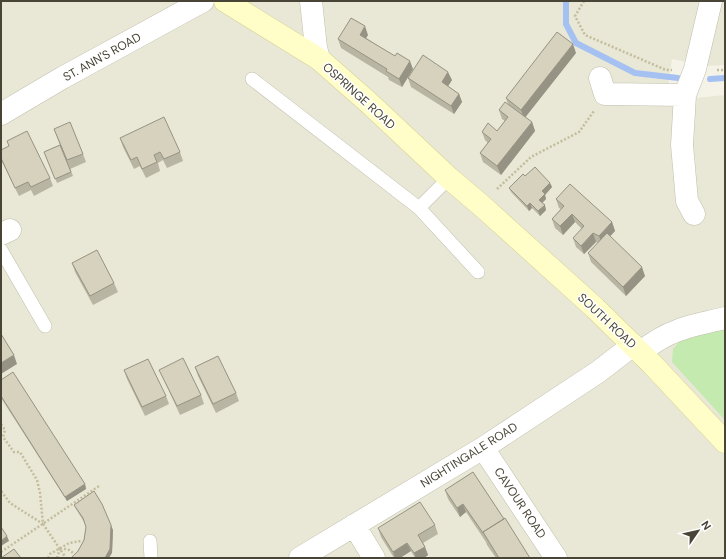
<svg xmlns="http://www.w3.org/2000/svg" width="726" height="559" font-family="'DM Sans',sans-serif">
<rect width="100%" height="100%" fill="#f5f3e8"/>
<path fill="#e9e7d6" d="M 1,1 L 725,1 L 725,65 L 706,66 L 672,59 L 666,101 L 725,95 L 725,558 L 1,558 Z"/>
<path fill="#c4eab0" d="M 725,328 L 725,420 L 672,362 L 673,349 L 683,338 Z"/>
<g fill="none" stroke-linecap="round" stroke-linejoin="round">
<path stroke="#a4c1f2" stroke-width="6" d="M 566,1 L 566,24 L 576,43 L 635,73 L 678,78
M 710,79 L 725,78"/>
<defs>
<path id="service" d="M 252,79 L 419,208 L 478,272
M 419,208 L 449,178
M 1,250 L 45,326
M 150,541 L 151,558"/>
<path id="minor" d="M 311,1 L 316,48 L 319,59
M 600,78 L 605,94 L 685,95
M 1,114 L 62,78 L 203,1
M 694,214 L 687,201 L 682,145 L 685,95 L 695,69 L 711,1
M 1,234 L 10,230
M 641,352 C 652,343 665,335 679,330 C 694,324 710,322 725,318
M 483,448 L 556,558
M 354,525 L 374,558
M 300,558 L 483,448 L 598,372 L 624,352 L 633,345"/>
<path id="secondary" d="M 225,1 L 319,59 L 368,102 L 449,178 L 482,206 L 595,308 L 652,364 L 725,442"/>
</defs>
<use href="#service" stroke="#c0beab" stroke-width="14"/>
<use href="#minor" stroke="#c0beab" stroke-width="23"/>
<use href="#secondary" stroke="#d6d397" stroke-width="23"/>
<path stroke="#c3bd9b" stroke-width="2.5" stroke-dasharray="2 2" stroke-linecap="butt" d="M 584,1 L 575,16 L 585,35 L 666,70 L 672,70
M 717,70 L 725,70
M 497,189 L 531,157 L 579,132 L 594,111
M 1,424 L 5,430 L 3,437 L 14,452 L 20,452 L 37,480 L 40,493 L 43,524 L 10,503 L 1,491
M 43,524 L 66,558
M 60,548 L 69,550 L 76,555
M 1,552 L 99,486
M 48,558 L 50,554 L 69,543 L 81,541
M 57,558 L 60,549"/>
<use href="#service" stroke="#fff" stroke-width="13"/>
<use href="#minor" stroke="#fff" stroke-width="22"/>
<use href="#secondary" stroke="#fffdc8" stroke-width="22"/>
</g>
<path fill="#b9b5a3" d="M 368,35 L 366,38 L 413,69 L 402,87 L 389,80 L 388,77 L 341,48 L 338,39 Z
M 576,53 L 525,117 L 532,122 L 535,131 L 501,175 L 483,162 L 480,153 L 488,143 L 485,140 L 482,132 L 497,131 L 505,121 L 502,119 L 499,110 L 508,104 L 506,98 Z
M 408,78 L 452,80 L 448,86 L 459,94 L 462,102 L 454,114 L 411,87 Z
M 54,129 L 83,154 L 86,162 L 70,169 L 69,166 L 73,176 L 57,183 L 44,152 L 60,145 Z
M 120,138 L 180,152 L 183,161 L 167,168 L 163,160 L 158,163 L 160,171 L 146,178 L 140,166 L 134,169 L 123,147 Z
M 7,141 L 50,178 L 53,186 L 34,196 L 31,190 L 19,196 L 1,160 L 1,150 L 9,146 Z
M 525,176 L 550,183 L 552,187 L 545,195 L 546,199 L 542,203 L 546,210 L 540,216 L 532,208 L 529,211 L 511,192 L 509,188 Z
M 556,199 L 612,222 L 615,231 L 610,236 L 645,276 L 626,296 L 591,262 L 588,253 L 598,243 L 596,242 L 584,254 L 576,247 L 573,238 L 582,229 L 575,222 L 563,235 L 555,228 L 552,219 L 561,209 L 559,208 Z
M 72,263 L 114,283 L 118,292 L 93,305 L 75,272 Z
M 195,367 L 236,393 L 239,401 L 216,413 L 198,376 Z
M 124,370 L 166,396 L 169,404 L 145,416 L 127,379 Z
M 159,370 L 201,395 L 204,404 L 180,415 L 163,378 Z
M 1,380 L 85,484 L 86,489 L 67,501 L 1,398 Z
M 473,472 L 530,558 L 496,558 L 487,545 L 486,542 L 466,512 L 460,517 L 448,499 L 445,490 Z
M 74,505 L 113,530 L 112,553 L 78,551 L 84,540 L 86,527 L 84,522 L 76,509 Z
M 435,525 L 438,534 L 423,543 L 425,547 L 428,555 L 424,558 L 415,558 L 411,551 L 400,558 L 394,558 L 381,537 L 378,528 Z"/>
<path fill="#969384" d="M 365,26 L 368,35 L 363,43 L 360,35 Z
M 573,44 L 576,53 L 524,119 L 521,110 Z
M 410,61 L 413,69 L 402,87 L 399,79 Z
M 448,72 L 452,80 L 445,91 L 442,82 Z
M 459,94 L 462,102 L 454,114 L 451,106 Z
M 532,122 L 535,131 L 501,175 L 497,166 Z
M 550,183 L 552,187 L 545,195 L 546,199 L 541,204 L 539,200 L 542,191 Z
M 530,203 L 532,208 L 529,211 L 527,206 Z
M 545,205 L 546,210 L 540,216 L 538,211 Z
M 572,214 L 575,222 L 563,235 L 560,226 Z
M 612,222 L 615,231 L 602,245 L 599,236 Z
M 593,233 L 596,242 L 584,254 L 581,246 Z
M 642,267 L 645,276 L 626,296 L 623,287 Z
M 14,355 L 17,364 L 1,374 L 1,363 Z
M 85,484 L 86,489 L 67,501 L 65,497 Z
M 463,504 L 466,512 L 460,517 L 457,508 Z
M 111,525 L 113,530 L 112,553 L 109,558 L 105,558 Z
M 7,536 L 9,541 L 1,546 L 1,541 Z
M 407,543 L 411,551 L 400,558 L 395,558 L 393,552 Z
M 425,547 L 428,555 L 424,558 L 416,558 L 414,553 Z"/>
<path fill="#d7d2bd" stroke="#969384" d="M 351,18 L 365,26 L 360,35 L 395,56 L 397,53 L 410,61 L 399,79 L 386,71 L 387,69 L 338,39 Z
M 557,32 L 573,44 L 521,110 L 506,98 Z
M 423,55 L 448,72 L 442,82 L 459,94 L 451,106 L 408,78 Z
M 505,102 L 532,122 L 497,166 L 480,153 L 491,139 L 482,132 L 488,123 L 497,131 L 508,117 L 499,110 Z
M 164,117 L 180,152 L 164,159 L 160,152 L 154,155 L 157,162 L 142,169 L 137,157 L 131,160 L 120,138 Z
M 70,122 L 83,154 L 67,160 L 54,129 Z
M 27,131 L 50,178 L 31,187 L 28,182 L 15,188 L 1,158 L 1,150 L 9,146 L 7,141 Z
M 60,145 L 71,172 L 55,179 L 44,152 Z
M 535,167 L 550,183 L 542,191 L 545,194 L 539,200 L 545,205 L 538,211 L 530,203 L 527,206 L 509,188 L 523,174 L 525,176 Z
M 570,184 L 612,222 L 599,236 L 593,233 L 581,246 L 573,238 L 584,226 L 572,214 L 560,226 L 552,219 L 564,206 L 556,199 Z
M 607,233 L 642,267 L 623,287 L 588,253 Z
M 97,250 L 114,283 L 90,296 L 72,263 Z
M 1,334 L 14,355 L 1,363 Z
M 218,356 L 236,393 L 213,404 L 195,367 Z
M 183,358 L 201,395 L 177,406 L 159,370 Z
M 148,359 L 166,396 L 142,407 L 124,370 Z
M 13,372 L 85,484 L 65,497 L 1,396 L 1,380 Z
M 473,472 L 504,519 L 483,532 L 483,533 L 463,504 L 457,508 L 445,490 Z
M 94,491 L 102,504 L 111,525 L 110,549 L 105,558 L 71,558 L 78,551 L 84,540 L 86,527 L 83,518 L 74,505 Z
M 420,502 L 435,525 L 418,535 L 425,547 L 414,553 L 407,543 L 393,552 L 378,528 Z
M 505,518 L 530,558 L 499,558 L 483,532 Z
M 1,527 L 7,536 L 1,541 Z
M 14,549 L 21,558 L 1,558 Z"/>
<g text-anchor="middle" stroke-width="3" stroke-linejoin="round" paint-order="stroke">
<g font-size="12" fill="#484537" stroke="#fff">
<text transform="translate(102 57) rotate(-29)" y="4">ST. ANN'S ROAD</text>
<text transform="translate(359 96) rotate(42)" y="4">OSPRINGE ROAD</text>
<text transform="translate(607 321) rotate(43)" y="4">SOUTH ROAD</text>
<text transform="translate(469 455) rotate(-32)" y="4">NIGHTINGALE ROAD</text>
<text transform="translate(520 503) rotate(56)" y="4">CAVOUR ROAD</text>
</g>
</g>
<rect width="726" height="559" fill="none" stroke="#484537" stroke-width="4"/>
<g transform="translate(698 531) rotate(56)" stroke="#ffffff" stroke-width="3" paint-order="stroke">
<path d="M0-3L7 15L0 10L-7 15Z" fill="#484537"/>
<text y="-6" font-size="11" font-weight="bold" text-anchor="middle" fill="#484537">N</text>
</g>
</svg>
